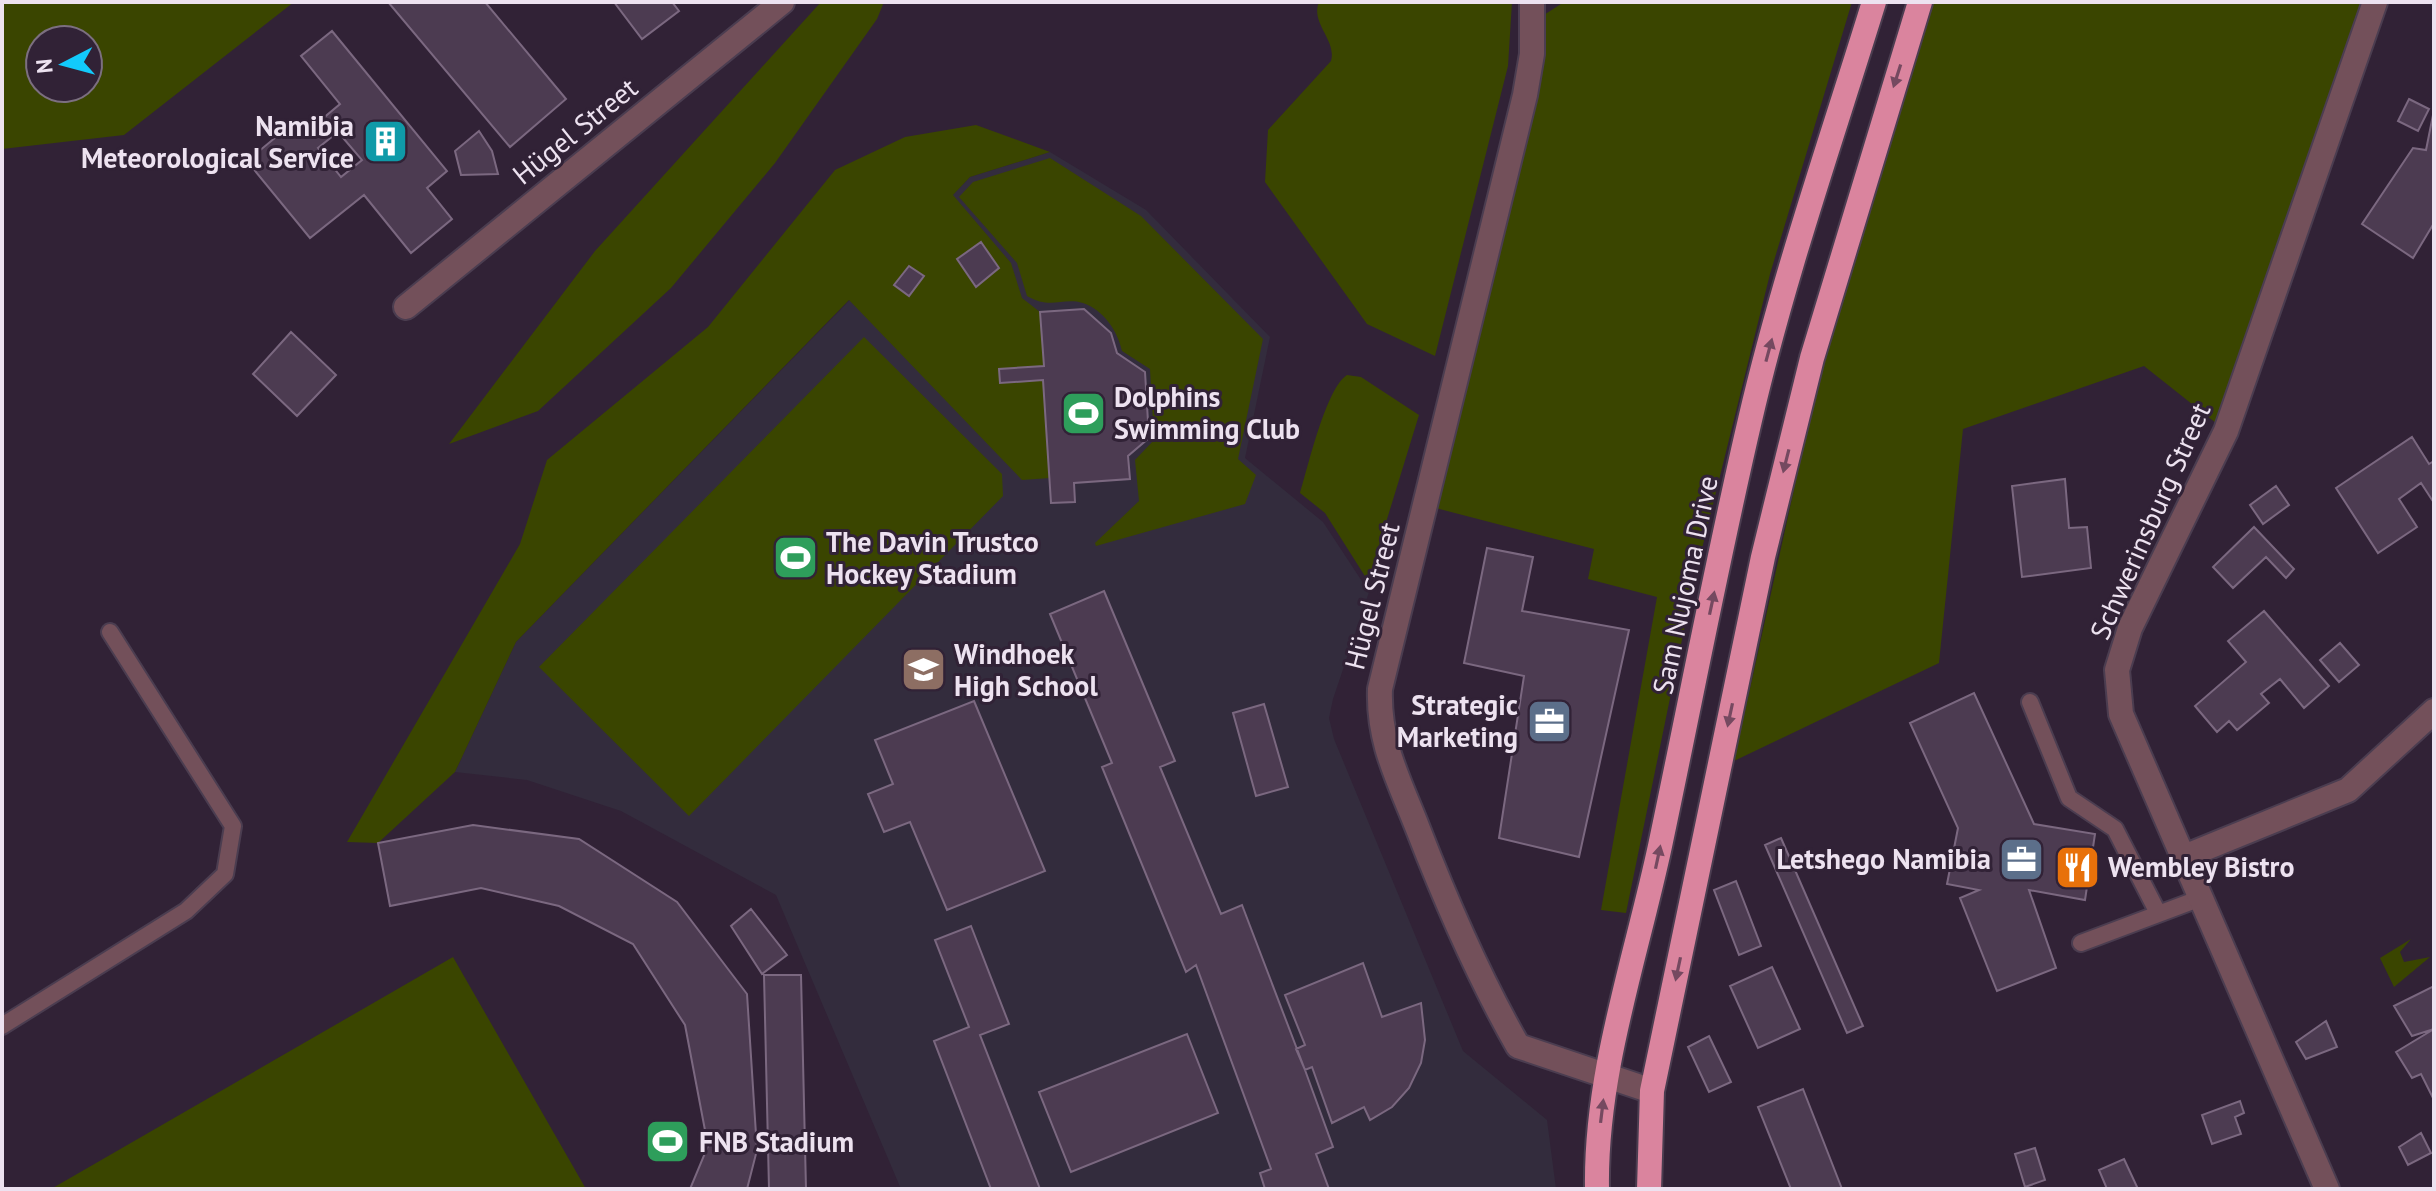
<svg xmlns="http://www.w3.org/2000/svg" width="2436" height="1191" font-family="'PT Sans',sans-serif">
<rect width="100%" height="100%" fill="#312236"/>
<path fill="#332c3d" d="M 1050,152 L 1146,210 L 1270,337 L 1245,458 L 1323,522 L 1369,592 L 1333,699 L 1329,718 L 1334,739 L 1463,1051 L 1547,1120 L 1556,1189 L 901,1189 L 776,895 L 621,811 L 527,780 L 455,772 L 516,642 L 970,177 Z"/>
<path fill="#3a4500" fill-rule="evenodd" d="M 2,2 L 294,2 L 124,135 L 2,149 ZM 88,40 L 88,88 L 40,88 L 40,40 Z
M 821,2 L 884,2 L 877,19 L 775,163 L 671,288 L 538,411 L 449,444 L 595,251 Z
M 1319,2 L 1512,2 L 1508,66 L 1435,356 L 1367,324 L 1265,182 L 1268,130 L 1331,61 C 1337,40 1310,23 1319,2 Z
M 1564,2 L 1852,2 L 1770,274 L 1694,581 L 1626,913 L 1601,910 L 1657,597 L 1588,579 L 1594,549 L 1424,505 L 1533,22 Z
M 1920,2 L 2375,2 L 2226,431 L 2144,366 L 1963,429 L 1939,663 L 1734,761 L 1817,385 Z
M 976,125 L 1050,152 L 970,177 L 953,195 L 1011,263 L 1022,298 L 1040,312 L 1044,366 L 1000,369 L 1000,383 L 1043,380 L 1050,478 L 1022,480 L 849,300 L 516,642 L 455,772 L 378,843 L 347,842 L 520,544 L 547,460 L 708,327 L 835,170 L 905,137 Z
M 1050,158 L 1141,216 L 1263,339 L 1238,459 L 1256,475 L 1245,504 L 1096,546 L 1095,543 L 1139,501 L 1135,460 L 1154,440 L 1150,369 L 1122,351 C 1118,332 1104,310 1083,303 C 1062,297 1051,310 1027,296 L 1017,263 L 959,197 L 973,182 Z
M 864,337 L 1002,474 L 1003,496 L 689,816 L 539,667 Z
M 1347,375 L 1361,377 L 1419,415 L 1368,581 L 1325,513 L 1300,493 C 1308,467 1326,388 1347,375 Z
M 2411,939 L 2400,952 L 2404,962 L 2430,957 L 2394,987 L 2380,958 Z
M 453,957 L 586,1189 L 51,1189 Z"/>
<path fill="#4c3b51" stroke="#7b6880" stroke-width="2" fill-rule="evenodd" d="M 388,2 L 485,2 L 566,99 L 510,147 Z
M 614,2 L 672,2 L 679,11 L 642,39 Z
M 332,31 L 447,171 L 427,188 L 452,219 L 411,253 L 364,195 L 310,238 L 247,161 L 293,123 L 303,135 L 340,104 L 301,56 ZM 338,132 L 362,160 L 341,177 L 318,148 Z
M 2409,99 L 2429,109 L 2418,131 L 2398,121 Z
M 2434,110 L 2434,223 L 2413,258 L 2362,224 L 2413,148 L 2426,150 Z
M 479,131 L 492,151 L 498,174 L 461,175 L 455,151 Z
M 981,242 L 999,268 L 976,287 L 957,259 Z
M 909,266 L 924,276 L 909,296 L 894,285 Z
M 1084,309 L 1111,333 L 1117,353 L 1145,372 L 1149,438 L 1128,456 L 1130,479 L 1074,483 L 1075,502 L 1051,503 L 1043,380 L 1000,383 L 999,369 L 1044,366 L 1040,312 Z
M 291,332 L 336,375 L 297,416 L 253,374 Z
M 2412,437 L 2429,464 L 2434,461 L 2434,503 L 2421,483 L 2399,499 L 2417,527 L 2378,553 L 2336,488 Z
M 2065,479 L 2069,528 L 2087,527 L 2091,568 L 2022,577 L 2012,486 Z
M 2276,486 L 2289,505 L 2263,524 L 2250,505 Z
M 2254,527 L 2294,569 L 2286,578 L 2266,557 L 2233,588 L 2213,567 Z
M 1487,548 L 1533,557 L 1522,611 L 1629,630 L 1579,857 L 1499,838 L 1524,676 L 1464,663 Z
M 1104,591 L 1175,761 L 1160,767 L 1221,914 L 1242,905 L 1305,1070 L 1333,1147 L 1316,1154 L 1329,1189 L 1265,1189 L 1260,1173 L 1271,1169 L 1196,965 L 1186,972 L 1102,767 L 1112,763 L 1050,614 Z
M 2264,611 L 2329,686 L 2304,708 L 2280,679 L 2261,694 L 2269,703 L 2237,730 L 2229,721 L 2217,732 L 2195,706 L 2246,662 L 2228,641 Z
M 2340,643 L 2359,665 L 2339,682 L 2320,660 Z
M 1974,693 L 2034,824 L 2095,834 L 2085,900 L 2029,890 L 2056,968 L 1997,991 L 1960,898 L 1979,890 L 1947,884 L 1958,828 L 1910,723 Z
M 974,701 L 1045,871 L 947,910 L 910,822 L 884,832 L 868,794 L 893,784 L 875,740 Z
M 1264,704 L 1288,787 L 1256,796 L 1233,713 Z
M 473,825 L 579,839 L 677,902 L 747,994 L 757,1150 L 747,1189 L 690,1189 L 708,1146 L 685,1025 L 633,944 L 559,906 L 481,888 L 390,906 L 378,843 Z
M 1781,838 L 1863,1026 L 1847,1033 L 1765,845 Z
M 1736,881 L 1761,946 L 1739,955 L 1714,890 Z
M 751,909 L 787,955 L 762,974 L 731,926 Z
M 971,926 L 1009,1024 L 980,1035 L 1040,1189 L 991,1189 L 934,1041 L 969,1027 L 935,940 Z
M 1363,963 L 1382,1017 L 1421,1003 L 1425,1040 L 1421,1063 L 1409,1088 L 1392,1107 L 1370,1120 L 1364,1107 L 1332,1123 L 1312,1067 L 1305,1070 L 1296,1049 L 1305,1045 L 1285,995 Z
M 1772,967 L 1800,1029 L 1758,1048 L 1730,986 Z
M 764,975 L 801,975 L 806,1189 L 769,1189 Z
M 2434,986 L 2434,1029 L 2412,1036 L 2394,1006 Z
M 2326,1021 L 2337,1047 L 2306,1059 L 2296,1042 Z
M 2434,1029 L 2434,1100 L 2421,1074 L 2412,1078 L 2396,1052 Z
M 1187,1034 L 1218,1113 L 1071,1172 L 1039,1092 Z
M 1709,1036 L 1731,1082 L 1709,1092 L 1688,1047 Z
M 1803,1089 L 1842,1189 L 1791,1189 L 1758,1107 Z
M 2240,1101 L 2244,1113 L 2235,1117 L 2241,1134 L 2212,1144 L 2202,1115 Z
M 2421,1133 L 2431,1153 L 2408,1165 L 2399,1147 Z
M 2035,1148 L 2045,1180 L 2025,1187 L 2015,1154 Z
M 2124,1159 L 2138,1189 L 2107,1189 L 2099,1170 Z"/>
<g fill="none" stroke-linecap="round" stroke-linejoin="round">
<defs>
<path id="lane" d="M 2030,702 L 2069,798 L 2115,829 L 2158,913
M 2081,943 L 2201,898
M 2,1026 L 186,911 L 225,874 L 233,826 L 110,632"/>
<path id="street" d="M 1532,2 L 1532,54 L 1525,95 L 1380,689 C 1378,743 1399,780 1418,829 C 1447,904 1478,976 1518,1046 L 1652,1091
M 406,307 L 782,2
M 2184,857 L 2348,790 L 2434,711
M 2327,1189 L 2121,714 L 2117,670 L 2130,628 L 2226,431 L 2375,2"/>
<path id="highway" d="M 1597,1189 C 1595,1073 1636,958 1660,846 C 1690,704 1717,561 1750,420 C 1783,278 1831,141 1874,2
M 1649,1189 L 1652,1091 L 1763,557 L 1812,358 L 1920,2"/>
</defs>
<use href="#lane" stroke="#4b3d50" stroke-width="20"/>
<use href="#street" stroke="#4b3d50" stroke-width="28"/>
<use href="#highway" stroke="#4b3d50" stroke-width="28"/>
<use href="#lane" stroke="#73505a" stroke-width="16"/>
<use href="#street" stroke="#73505a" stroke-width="24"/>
<use href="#highway" stroke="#da849e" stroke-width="24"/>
</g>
<defs><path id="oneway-solid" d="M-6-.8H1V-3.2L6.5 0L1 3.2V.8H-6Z" transform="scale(2)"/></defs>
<g fill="#754960">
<use href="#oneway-solid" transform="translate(1897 76) rotate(108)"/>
<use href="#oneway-solid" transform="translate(1769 350) rotate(-75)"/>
<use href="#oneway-solid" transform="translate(1786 461) rotate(104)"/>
<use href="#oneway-solid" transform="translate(1712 603) rotate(-78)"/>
<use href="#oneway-solid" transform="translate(1730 715) rotate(102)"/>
<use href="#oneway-solid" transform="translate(1658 857) rotate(-78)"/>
<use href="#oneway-solid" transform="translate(1678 969) rotate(102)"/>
<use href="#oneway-solid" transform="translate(1602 1111) rotate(-83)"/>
</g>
<defs>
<symbol id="building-square" viewBox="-11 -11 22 22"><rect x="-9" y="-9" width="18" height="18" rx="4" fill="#0f9aa8" stroke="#312236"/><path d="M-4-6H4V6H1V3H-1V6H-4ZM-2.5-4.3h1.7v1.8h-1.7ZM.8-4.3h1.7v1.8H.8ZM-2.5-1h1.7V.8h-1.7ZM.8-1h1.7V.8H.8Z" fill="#fff"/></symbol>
<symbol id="stadium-square" viewBox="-11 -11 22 22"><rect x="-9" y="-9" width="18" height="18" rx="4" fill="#2e9e5b" stroke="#312236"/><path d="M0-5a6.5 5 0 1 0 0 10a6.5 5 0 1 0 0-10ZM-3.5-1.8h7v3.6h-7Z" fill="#fff"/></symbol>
<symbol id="school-square" viewBox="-11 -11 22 22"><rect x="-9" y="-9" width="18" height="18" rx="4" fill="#8d6e63" stroke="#312236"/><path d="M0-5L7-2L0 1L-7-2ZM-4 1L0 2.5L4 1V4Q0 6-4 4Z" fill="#fff"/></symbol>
<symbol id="office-square" viewBox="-11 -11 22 22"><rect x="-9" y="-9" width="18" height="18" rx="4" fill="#5c6f8a" stroke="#312236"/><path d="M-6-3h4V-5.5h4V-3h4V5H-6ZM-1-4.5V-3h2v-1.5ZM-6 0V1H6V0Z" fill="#fff"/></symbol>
<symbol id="restaurant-square" viewBox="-11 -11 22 22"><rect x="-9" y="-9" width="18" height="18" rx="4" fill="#e8710a" stroke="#312236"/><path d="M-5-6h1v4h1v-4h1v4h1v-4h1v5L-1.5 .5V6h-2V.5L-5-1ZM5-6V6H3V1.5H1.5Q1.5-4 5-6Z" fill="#fff"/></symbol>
</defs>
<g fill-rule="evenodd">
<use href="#building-square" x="360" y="116" width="51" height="51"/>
<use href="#stadium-square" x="1058" y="388" width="51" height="51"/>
<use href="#stadium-square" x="770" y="532" width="51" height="51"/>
<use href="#school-square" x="898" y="644" width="51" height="51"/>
<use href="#office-square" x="1524" y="696" width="51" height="51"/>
<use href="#office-square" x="1996" y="834" width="51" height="51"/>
<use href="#restaurant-square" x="2052" y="842" width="51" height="51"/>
<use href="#stadium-square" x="642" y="1116" width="51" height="51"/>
</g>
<g text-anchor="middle" stroke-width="6" stroke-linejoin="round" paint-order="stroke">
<g font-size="28" font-weight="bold" fill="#ede2f0" stroke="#312236" text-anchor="start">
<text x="354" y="136" text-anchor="end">Namibia<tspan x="354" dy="32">Meteorological Service</tspan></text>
<text x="1114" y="407">Dolphins<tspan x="1114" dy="32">Swimming Club</tspan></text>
<text x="826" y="552">The Davin Trustco<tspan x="826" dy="32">Hockey Stadium</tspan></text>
<text x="954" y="664">Windhoek<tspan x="954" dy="32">High School</tspan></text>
<text x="1518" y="715" text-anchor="end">Strategic<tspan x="1518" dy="32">Marketing</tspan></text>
<text x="1991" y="869" text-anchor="end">Letshego Namibia</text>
<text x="2108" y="877">Wembley Bistro</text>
<text x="699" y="1152">FNB Stadium</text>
</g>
<g font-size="28" fill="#ede2f0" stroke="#312236">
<text transform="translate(575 131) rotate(-39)" y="10">Hügel Street</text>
<text transform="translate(2150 521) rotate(-66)" y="10">Schwerinsburg Street</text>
<text transform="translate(1685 585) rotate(-78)" y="10">Sam Nujoma Drive</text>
<text transform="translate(1372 596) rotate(-76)" y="10">Hügel Street</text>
</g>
</g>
<rect width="2436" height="1191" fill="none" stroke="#ede2f0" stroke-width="8"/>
<g transform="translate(64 64) rotate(264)"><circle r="38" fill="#312236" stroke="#7c6f80" stroke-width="2"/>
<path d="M0-6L14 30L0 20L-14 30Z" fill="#12cafb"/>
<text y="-12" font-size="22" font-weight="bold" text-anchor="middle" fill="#ede2f0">N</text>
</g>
</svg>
